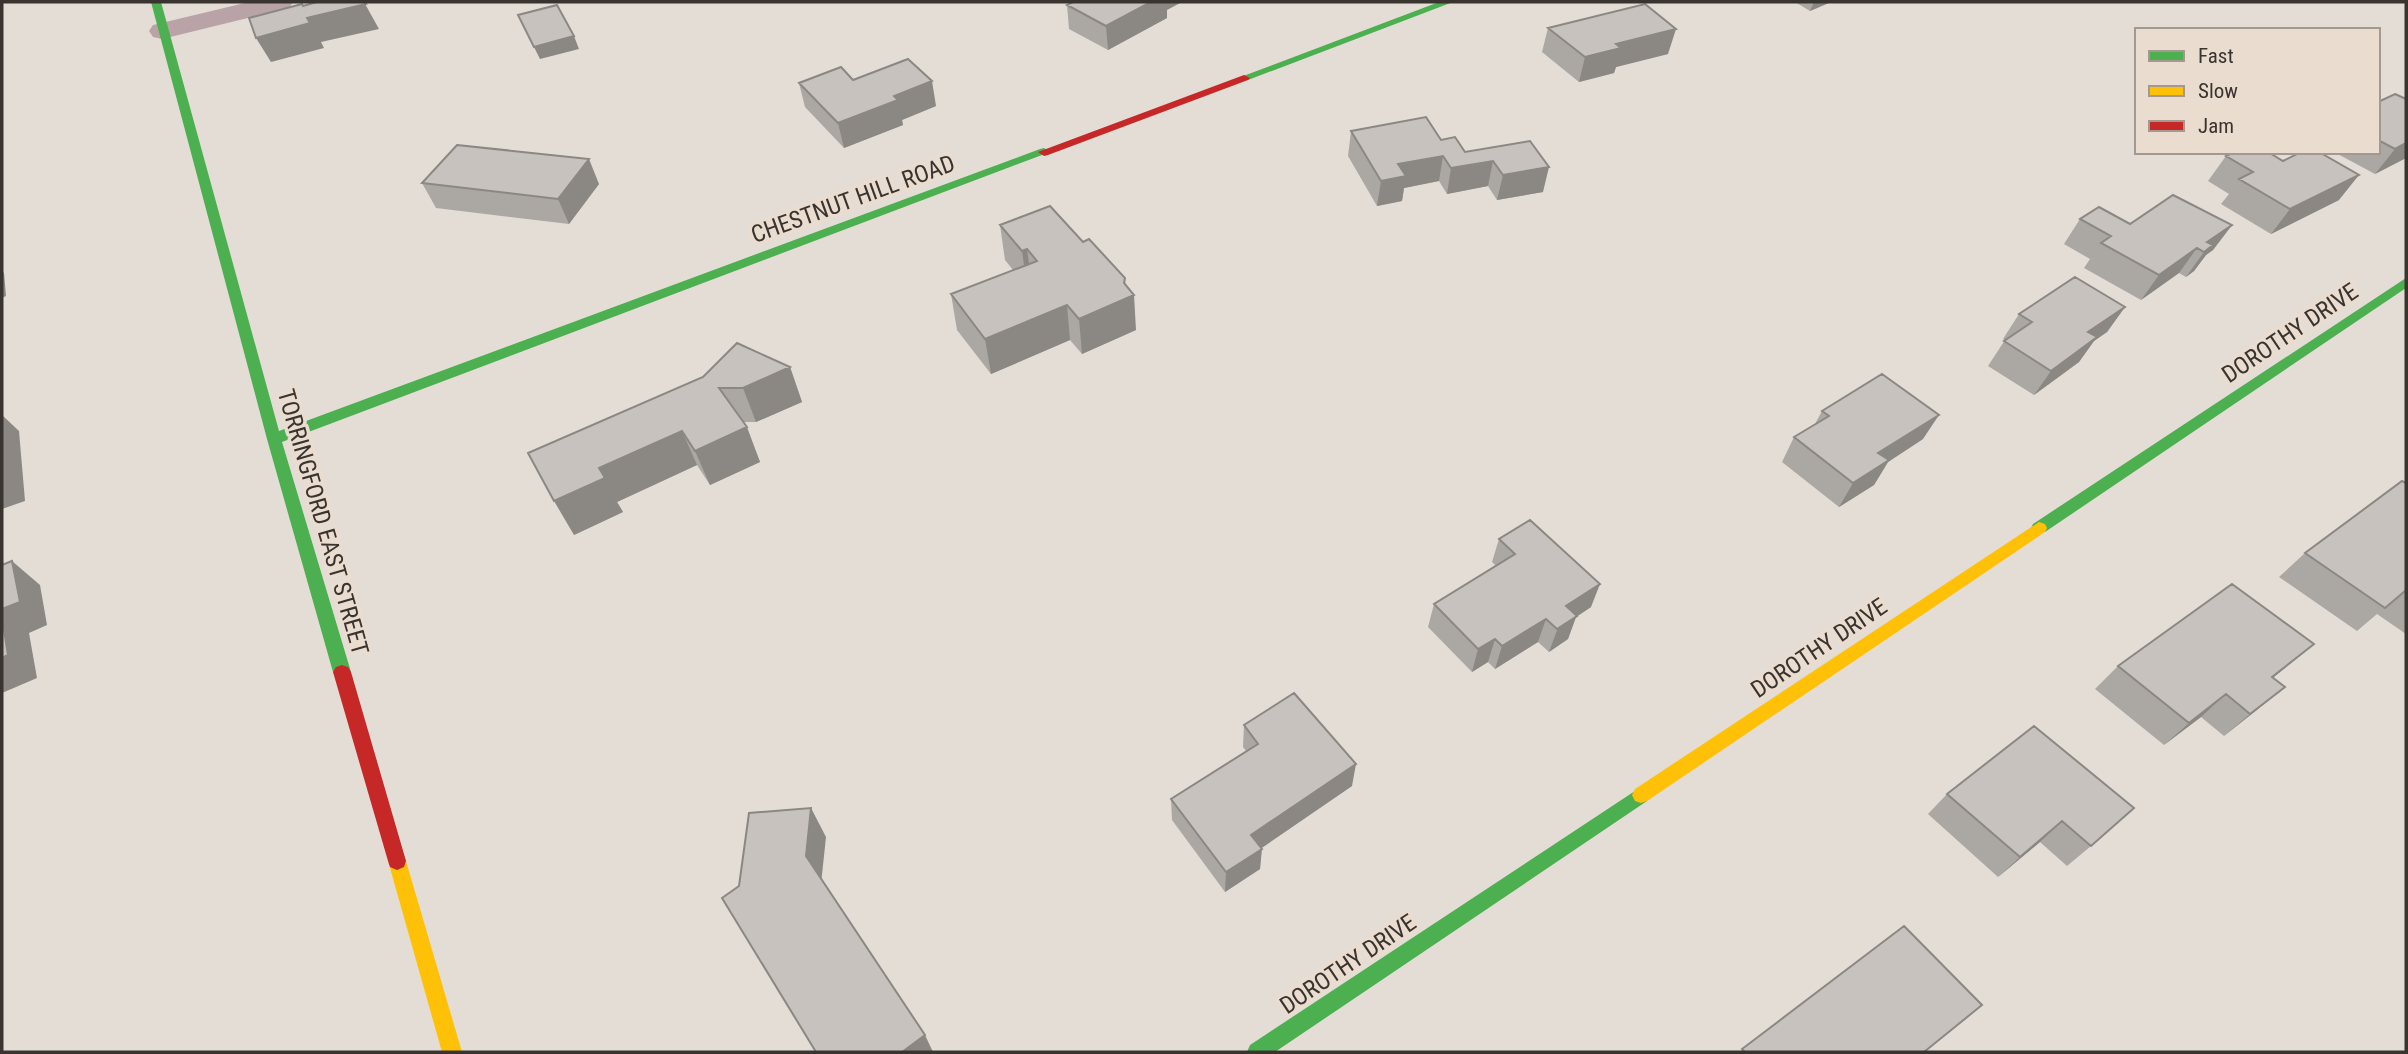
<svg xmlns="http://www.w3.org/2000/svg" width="2408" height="1054" font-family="'Roboto Condensed',sans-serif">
<rect width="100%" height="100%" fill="#e4ddd6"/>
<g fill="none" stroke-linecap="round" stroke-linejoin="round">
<path fill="#b9a3a6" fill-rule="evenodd" d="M 249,2 L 293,2 L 289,8 L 162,39 L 153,37 L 149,31 L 153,25 Z"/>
<path fill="#4caf50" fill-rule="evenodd" d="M 151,2 L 161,2 L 279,431 L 1040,149 L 1044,148 L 1050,152 L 282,442 L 351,672 L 348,677 L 342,679 L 336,677 L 333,672 L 267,439 Z
M 1439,2 L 1453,2 L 1248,80 L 1238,78 Z
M 2406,278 L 2406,288 L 2045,532 L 2033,532 L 2031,528 L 2033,524 Z
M 1641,787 L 1647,789 L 1650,795 L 1647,801 L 1275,1052 L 1247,1052 L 1250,1045 Z"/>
<path fill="#ffc107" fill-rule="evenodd" d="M 2039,522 L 2045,524 L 2047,528 L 2045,532 L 1647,801 L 1641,803 L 1635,801 L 1632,795 L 1635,789 Z
M 397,852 L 404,855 L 406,861 L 462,1052 L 442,1052 L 388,861 L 390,855 Z"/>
<path fill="#c62828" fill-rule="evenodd" d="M 1244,75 L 1250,78 L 1248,80 L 1048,155 L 1044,156 L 1038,152 Z
M 342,665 L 348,667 L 351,672 L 406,861 L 404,867 L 397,870 L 390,867 L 388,861 L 333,672 L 336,667 Z"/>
</g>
<path fill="#aba7a3" d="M 1795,2 L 1831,2 L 1810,11 Z
M 1067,5 L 1167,10 L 1167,18 L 1108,50 L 1069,29 Z
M 1548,28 L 1668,54 L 1616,67 L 1614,73 L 1579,82 L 1542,52 Z
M 853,80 L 936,106 L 902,120 L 903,125 L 844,148 L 805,107 L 799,83 Z
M 2378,102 L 2406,158 L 2375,174 L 2334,152 L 2378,152 Z
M 1351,131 L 1441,140 L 1465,152 L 1530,141 L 1543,192 L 1497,200 L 1488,186 L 1447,194 L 1439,181 L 1404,188 L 1402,201 L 1377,206 L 1348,156 Z
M 2226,156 L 2283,161 L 2339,200 L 2271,234 L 2221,204 L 2229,194 L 2208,181 Z
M 422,183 L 599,184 L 569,224 L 436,208 Z
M 2080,219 L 2130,224 L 2232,225 L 2213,250 L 2206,255 L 2194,271 L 2186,277 L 2179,273 L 2141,300 L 2084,268 L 2090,259 L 2064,244 Z
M 1000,225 L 1083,242 L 1125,285 L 1136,330 L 1082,354 L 1070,340 L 991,374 L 957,330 L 951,294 L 1013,270 L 1005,260 Z
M 2125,307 L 2107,332 L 2094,341 L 2079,362 L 2034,395 L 1988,366 L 2005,340 L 2003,339 L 2019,314 Z
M 790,367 L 802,402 L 756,422 L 744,422 L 760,462 L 710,485 L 697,465 L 617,502 L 623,512 L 574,535 L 703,377 Z
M 1822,411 L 1923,439 L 1888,462 L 1874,485 L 1839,507 L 1782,462 L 1794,437 L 1815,424 Z
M 2406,483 L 2406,634 L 2377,614 L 2357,631 L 2279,577 L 2305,553 Z
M 1499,539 L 1591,607 L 1576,617 L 1568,639 L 1549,652 L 1538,642 L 1495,669 L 1488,662 L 1472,672 L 1428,627 L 1434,604 L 1496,566 L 1492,562 Z
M 2314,644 L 2273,678 L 2258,709 L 2224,736 L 2201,717 L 2164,745 L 2095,689 L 2118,666 Z
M 1244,725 L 1352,786 L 1261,848 L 1260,869 L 1225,892 L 1172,820 L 1171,799 L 1246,751 L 1243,747 Z
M 2034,726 L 2091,846 L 2067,866 L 2040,842 L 1998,877 L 1928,814 L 1947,794 Z"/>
<path fill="#8b8884" d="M 364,2 L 379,29 L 321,42 L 324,48 L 271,62 L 256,38 L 310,17 Z
M 1151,2 L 1182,2 L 1167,10 L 1167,18 L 1108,50 L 1106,26 Z
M 1814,2 L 1831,2 L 1810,11 Z
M 1676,29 L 1668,54 L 1616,67 L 1614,73 L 1579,82 L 1585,57 L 1616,44 Z
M 574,36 L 579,49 L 540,59 L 534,47 Z
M 932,81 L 936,106 L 902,120 L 903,125 L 844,148 L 838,123 L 894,96 Z
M 2406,143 L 2406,158 L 2375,174 L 2395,149 Z
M 1443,156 L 1439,181 L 1404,188 L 1402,201 L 1377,206 L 1381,181 L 1398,164 Z
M 589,159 L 599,184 L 569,224 L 558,199 Z
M 1493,161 L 1488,186 L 1447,194 L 1451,168 Z
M 1549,167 L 1543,192 L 1497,200 L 1503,175 Z
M 2359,175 L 2339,200 L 2271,234 L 2290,209 Z
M 2232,225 L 2213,250 L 2206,255 L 2194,271 L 2186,277 L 2204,252 L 2207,242 Z
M 2197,248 L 2179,273 L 2141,300 L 2159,275 Z
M 1027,249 L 1032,284 L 1027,287 L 1022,251 Z
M 2,271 L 4,273 L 6,296 L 2,298 Z
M 1125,278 L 1126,299 L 1134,295 L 1136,330 L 1082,354 L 1079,319 L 1124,283 Z
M 1067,305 L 1070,340 L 991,374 L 985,339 Z
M 2125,307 L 2107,332 L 2094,341 L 2079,362 L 2034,395 L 2051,371 L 2088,332 Z
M 790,367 L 802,402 L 756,422 L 743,388 Z
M 2,407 L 2,415 L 19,431 L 25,501 L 2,509 Z
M 1939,415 L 1923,439 L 1888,462 L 1874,485 L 1839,507 L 1853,483 L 1878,453 Z
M 747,427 L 760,462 L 710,485 L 695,451 Z
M 682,431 L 697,465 L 617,502 L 623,512 L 574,535 L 554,501 L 599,468 Z
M 12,561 L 40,585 L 47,625 L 29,633 L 37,678 L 2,693 L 2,609 Z
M 1600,584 L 1591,607 L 1576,617 L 1568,639 L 1549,652 L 1566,606 Z
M 1546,619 L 1538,642 L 1495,669 L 1502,646 Z
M 1495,639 L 1488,662 L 1472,672 L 1478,649 Z
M 2314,644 L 2287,666 L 2246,699 L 2272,677 Z
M 2285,687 L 2258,709 L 2224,736 L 2250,714 Z
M 2226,694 L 2201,717 L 2164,745 L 2189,723 Z
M 1356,764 L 1352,786 L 1250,856 L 1251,835 Z
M 811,808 L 826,837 L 821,884 L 806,856 Z
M 2062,821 L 2040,842 L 1998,877 L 2020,857 Z
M 1262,849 L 1260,869 L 1225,892 L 1226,872 Z
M 925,1035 L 933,1052 L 902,1052 Z"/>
<path fill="#c7c2bd" stroke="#8b8884" stroke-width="2" d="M 317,2 L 364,2 L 366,4 L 307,18 L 310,23 L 256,38 L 249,18 L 302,4 L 303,6 Z
M 1073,2 L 1151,2 L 1106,26 L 1067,5 Z
M 1645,4 L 1676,29 L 1616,44 L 1621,48 L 1585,57 L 1548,28 Z
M 557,5 L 574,36 L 534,47 L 518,15 Z
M 908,59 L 932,81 L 894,96 L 898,100 L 838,123 L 799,83 L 841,67 L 853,80 Z
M 2395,94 L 2406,99 L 2406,143 L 2395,149 L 2378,140 L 2378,102 Z
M 1426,117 L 1441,140 L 1455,137 L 1465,152 L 1530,141 L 1549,167 L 1503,175 L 1493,161 L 1451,168 L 1443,156 L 1398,164 L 1406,176 L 1381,181 L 1351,131 Z
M 457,145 L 589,159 L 558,199 L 422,183 Z
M 2234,152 L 2268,152 L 2283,161 L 2301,152 L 2319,152 L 2359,175 L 2290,209 L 2239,179 L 2253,172 L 2226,156 Z
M 2173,195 L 2232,225 L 2207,242 L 2213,245 L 2204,252 L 2197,248 L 2159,275 L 2101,243 L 2111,236 L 2080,219 L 2099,207 L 2130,224 Z
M 1050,206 L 1083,242 L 1089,239 L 1125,278 L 1124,283 L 1134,295 L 1079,319 L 1067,305 L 985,339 L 951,294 L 1037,261 L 1027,249 L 1022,251 L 1000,225 Z
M 2075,277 L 2125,307 L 2088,332 L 2097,337 L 2051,371 L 2004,341 L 2032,322 L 2019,314 Z
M 737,343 L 790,367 L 743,388 L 719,388 L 747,427 L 695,451 L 682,431 L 599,468 L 605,478 L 554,501 L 528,453 L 703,377 Z
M 1882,374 L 1939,415 L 1878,453 L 1889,460 L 1853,483 L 1794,437 L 1829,416 L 1822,411 Z
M 2402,481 L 2406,483 L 2406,591 L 2405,591 L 2385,608 L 2305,553 Z
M 1530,520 L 1600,584 L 1566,606 L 1577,616 L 1557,629 L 1546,619 L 1502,646 L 1495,639 L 1478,649 L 1434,604 L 1515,554 L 1499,539 Z
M 12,561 L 20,602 L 2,609 L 2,565 Z
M 2232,584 L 2314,644 L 2272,677 L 2285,687 L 2250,714 L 2226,694 L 2189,723 L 2118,666 Z
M 2,617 L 8,655 L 2,658 Z
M 1294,693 L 1356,764 L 1251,835 L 1262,849 L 1226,872 L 1171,799 L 1258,744 L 1244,725 Z
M 2034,726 L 2134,808 L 2091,846 L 2062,821 L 2020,857 L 1947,794 Z
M 811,808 L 806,856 L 925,1035 L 902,1052 L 816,1052 L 722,898 L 739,886 L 749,813 Z
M 1904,926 L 1982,1005 L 1924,1052 L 1745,1052 L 1742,1049 Z"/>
<g text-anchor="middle" stroke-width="7" stroke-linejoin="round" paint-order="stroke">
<g font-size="24" fill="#39342f" stroke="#eaddd0">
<text transform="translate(853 199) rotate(-20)" y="8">CHESTNUT HILL ROAD</text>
<text transform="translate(2290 333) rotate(-34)" y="8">DOROTHY DRIVE</text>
<text transform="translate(323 522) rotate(74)" y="8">TORRINGFORD EAST STREET</text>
<text transform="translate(1819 648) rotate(-34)" y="8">DOROTHY DRIVE</text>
<text transform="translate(1348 964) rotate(-34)" y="8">DOROTHY DRIVE</text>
</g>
</g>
<rect width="2408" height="1054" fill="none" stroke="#39342f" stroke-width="7"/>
<rect x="2135" y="28" width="245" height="126" fill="#eaddd0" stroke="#a39990" stroke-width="2"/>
<rect x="2149" y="51" width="35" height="10" fill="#4caf50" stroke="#a39990" stroke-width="2"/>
<text x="2198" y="63" font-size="21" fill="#39342f">Fast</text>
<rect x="2149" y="86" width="35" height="10" fill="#ffc107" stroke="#a39990" stroke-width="2"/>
<text x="2198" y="98" font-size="21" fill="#39342f">Slow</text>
<rect x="2149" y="121" width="35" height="10" fill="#c62828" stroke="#a39990" stroke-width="2"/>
<text x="2198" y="133" font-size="21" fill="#39342f">Jam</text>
</svg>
